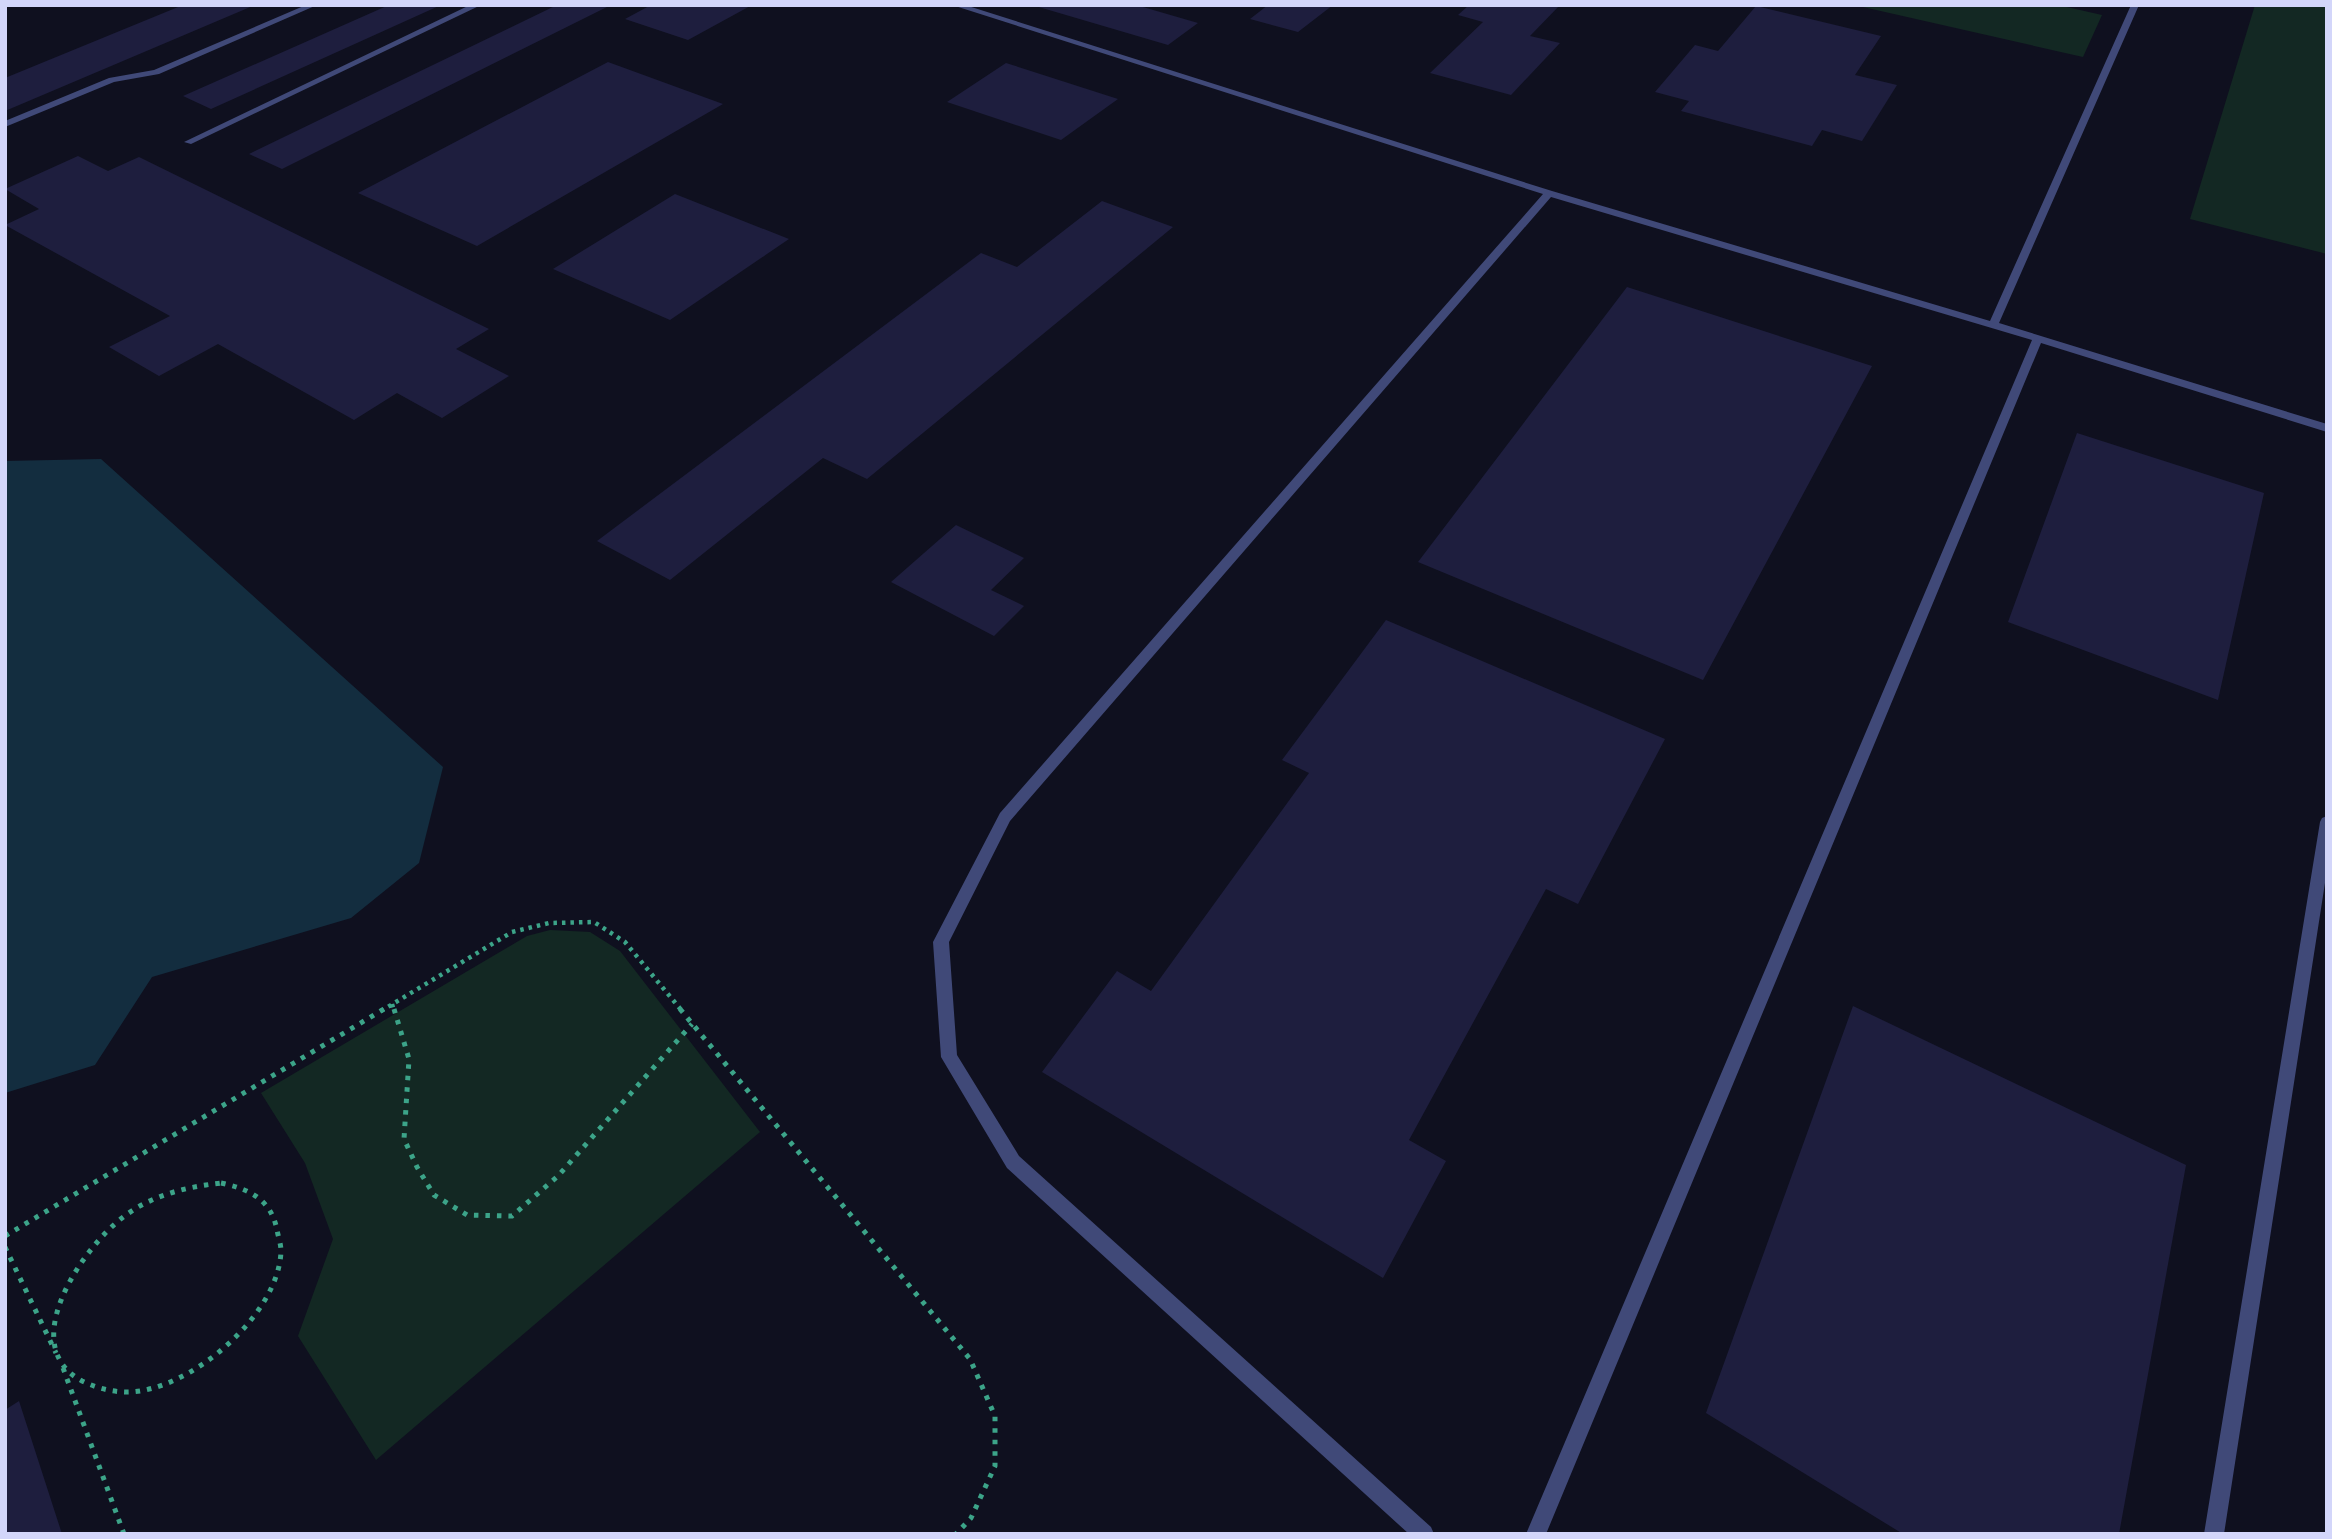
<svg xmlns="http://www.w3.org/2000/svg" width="2332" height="1539" font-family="'Titillium Web',sans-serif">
<rect width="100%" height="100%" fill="#0f101f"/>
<path fill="#132823" d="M 1865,5 L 2058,5 L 2102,15 L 2083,57 L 1863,7 Z
M 2255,5 L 2327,5 L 2327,254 L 2190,219 Z
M 550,930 L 590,932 L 620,951 L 760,1132 L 376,1460 L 298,1336 L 333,1239 L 305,1163 L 261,1093 L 527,936 Z"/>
<path fill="#132d3f" d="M 101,459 L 443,767 L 419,863 L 351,918 L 152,977 L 95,1065 L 5,1093 L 5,461 Z"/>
<path fill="#1e1e3e" d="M 183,5 L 255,5 L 5,111 L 5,78 Z
M 389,5 L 441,5 L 211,109 L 183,96 Z
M 557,5 L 611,5 L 282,169 L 249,154 Z
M 651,5 L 752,5 L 688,40 L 625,19 Z
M 1032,5 L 1136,5 L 1198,23 L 1168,45 Z
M 1268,5 L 1333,5 L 1298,32 L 1250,19 Z
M 1469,5 L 1560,5 L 1530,36 L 1560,43 L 1511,95 L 1430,73 L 1483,22 L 1458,15 Z
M 1756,6 L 1881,36 L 1855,75 L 1897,85 L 1862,141 L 1822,130 L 1812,146 L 1681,111 L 1689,101 L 1655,92 L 1695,45 L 1718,51 Z
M 608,62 L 723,104 L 477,246 L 358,193 Z
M 1006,63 L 1118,99 L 1061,140 L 947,102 Z
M 78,156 L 108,171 L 139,157 L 489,329 L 456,349 L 509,376 L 442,418 L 397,393 L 354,420 L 218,344 L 159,376 L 109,347 L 170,316 L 5,225 L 39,209 L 5,189 Z
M 675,194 L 789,239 L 670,320 L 553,269 Z
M 1102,201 L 1173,227 L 867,479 L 823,458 L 670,580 L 597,541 L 981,253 L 1017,267 Z
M 1627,287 L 1872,366 L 1703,680 L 1418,562 Z
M 2077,433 L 2264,493 L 2218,700 L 2008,622 Z
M 956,525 L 1024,558 L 991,590 L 1024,606 L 994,636 L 891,582 Z
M 1386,620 L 1665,739 L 1578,904 L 1546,889 L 1409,1140 L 1446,1161 L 1383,1278 L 1042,1072 L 1117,971 L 1151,991 L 1309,773 L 1282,760 Z
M 1853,1006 L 2186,1165 L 2119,1534 L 1903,1534 L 1706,1413 Z
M 19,1401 L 62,1534 L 5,1534 L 5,1410 Z"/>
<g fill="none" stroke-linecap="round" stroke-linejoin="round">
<path stroke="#3ca489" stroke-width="4.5" stroke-dasharray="3.5 5" stroke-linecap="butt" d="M 392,1004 L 394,1011
M 381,1011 L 512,932 L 549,923 L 594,922 L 625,942 L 682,1011"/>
<path stroke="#3ca489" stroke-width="5" stroke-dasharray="4.5 7" stroke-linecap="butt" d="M 394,1009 L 409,1059 L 404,1139 L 417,1167 L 434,1195 L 467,1215 L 512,1216 L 558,1176 L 692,1024
M 680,1009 L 970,1359 L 995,1416 L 995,1466 L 971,1518 L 956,1534
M 221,1183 C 249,1189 271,1199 277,1230 C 278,1236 281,1244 281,1251 C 279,1315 190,1391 128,1392 C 111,1392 97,1388 82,1381 C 15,1345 83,1248 122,1218 C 151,1195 186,1187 221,1183 Z
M 5,1236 L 384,1009
M 5,1247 L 56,1353
M 63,1368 L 124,1534"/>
<path fill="#404978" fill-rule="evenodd" d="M 306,5 L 317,5 L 159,74 L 114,82 L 5,127 L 5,121 L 109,78 L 154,70 Z
M 470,5 L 481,5 L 191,144 L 184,142 Z
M 952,5 L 965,5 L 1552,191 L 1990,321 L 2131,5 L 2139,5 L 1999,323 L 2327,424 L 2327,432 L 2041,343 L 1546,1534 L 1526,1534 L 2032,340 L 1551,197 L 1010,821 L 949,942 L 957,1055 L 1019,1156 L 1431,1527 L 1434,1534 L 1409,1534 L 1007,1168 L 941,1057 L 933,942 L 1000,813 L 1543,194 Z
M 2327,816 L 2327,870 L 2224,1534 L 2204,1534 L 2320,822 L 2322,818 Z"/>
</g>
<rect width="2332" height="1539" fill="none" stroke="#d3d6fa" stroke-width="14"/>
</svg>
